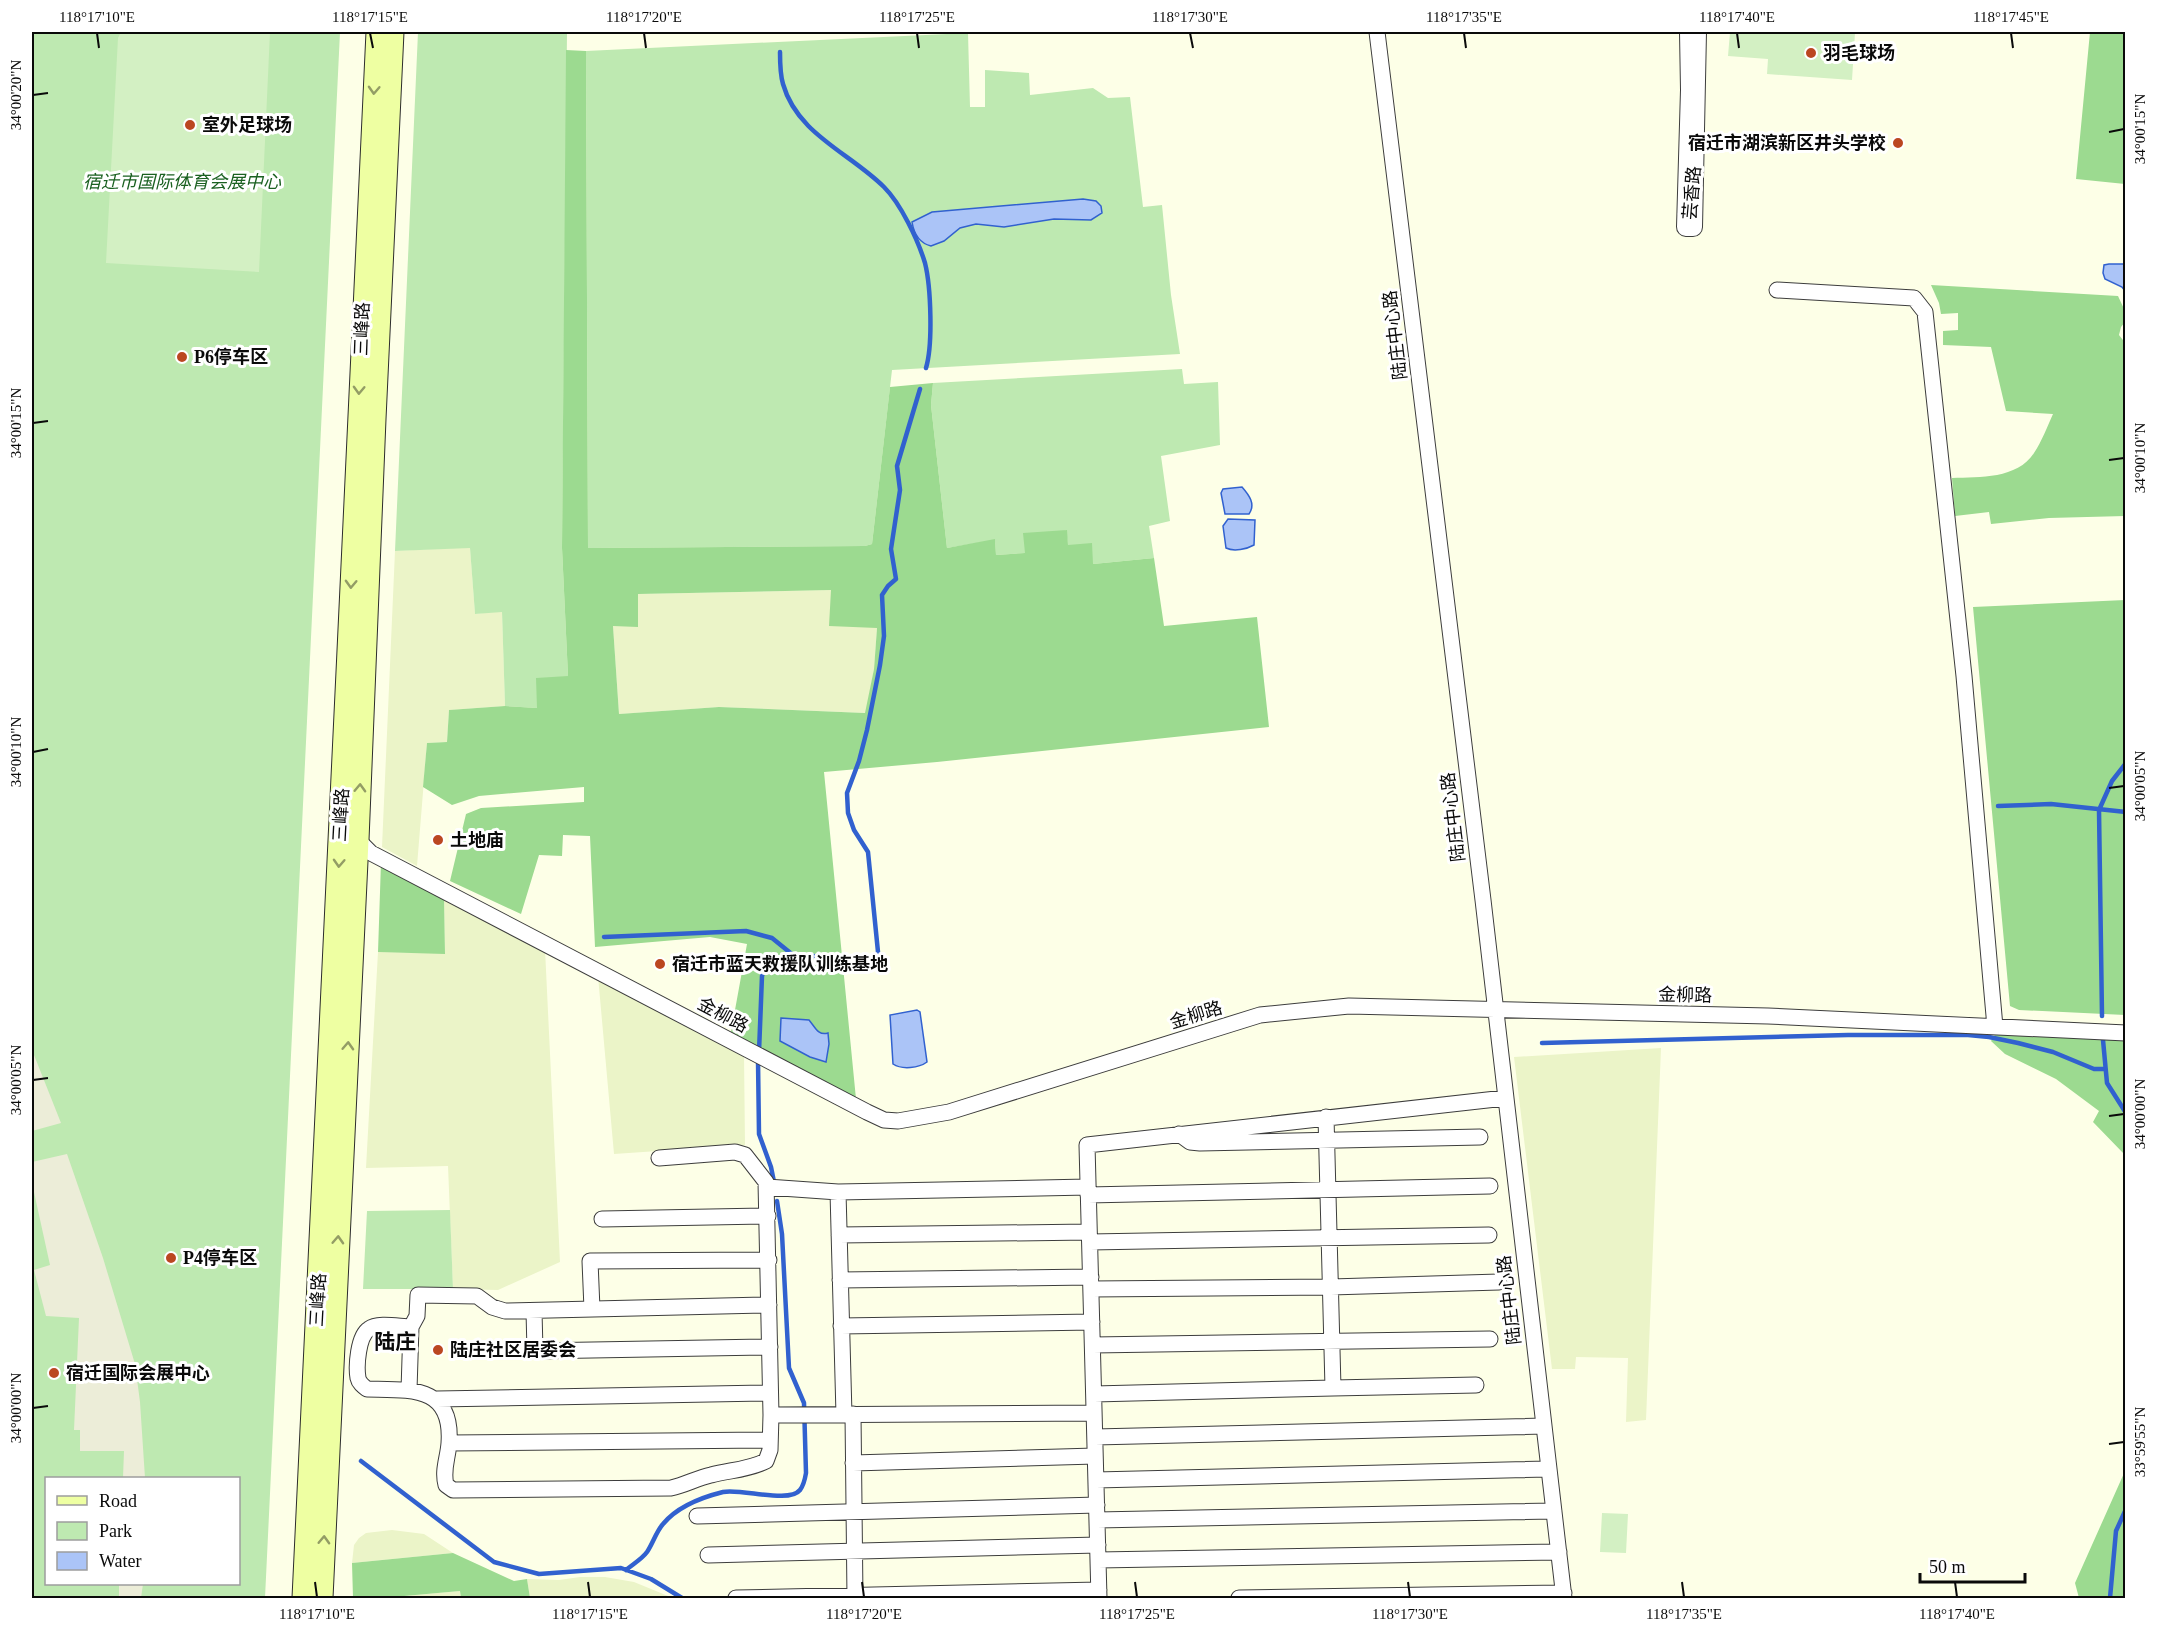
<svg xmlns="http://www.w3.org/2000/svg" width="2157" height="1630" font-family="'Times New Roman','Noto Sans SC',serif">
<rect width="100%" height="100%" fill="#fdffe7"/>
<path fill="#ebf4c8" d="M 470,547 L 475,614 L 502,611 L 505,706 L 449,710 L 447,742 L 427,743 L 417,866 L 382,847 L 395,551 Z
M 831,590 L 877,628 L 874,669 L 866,713 L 719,707 L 619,714 L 613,626 L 638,626 L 638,594 Z
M 444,896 L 545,949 L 560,1262 L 498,1290 L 453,1289 L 448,1166 L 366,1168 L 378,952 L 445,953 Z
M 598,976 L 744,1055 L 745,1145 L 614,1154 Z
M 1661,1048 L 1646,1420 L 1626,1422 L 1628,1358 L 1576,1357 L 1575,1369 L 1552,1369 L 1514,1057 Z
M 392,1530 L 424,1534 L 453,1553 L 352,1563 L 354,1545 L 359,1538 L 366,1533 Z
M 580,1577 L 605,1577 L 634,1582 L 673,1598 L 530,1598 L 527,1579 L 559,1580 Z
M 460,1591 L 461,1598 L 382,1598 Z"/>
<path fill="#bee9b1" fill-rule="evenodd" d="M 32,32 L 340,32 L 265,1598 L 32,1598 ZM 46,1478 L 238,1478 L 238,1584 L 46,1584 Z
M 418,32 L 567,32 L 562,548 L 568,676 L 537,708 L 505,706 L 502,612 L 475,614 L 470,548 L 395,551 Z
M 968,33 L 970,107 L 985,107 L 985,70 L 1029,73 L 1030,95 L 1093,88 L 1108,98 L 1130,97 L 1143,207 L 1162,205 L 1171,295 L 1180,354 L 892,370 L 872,544 L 865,546 L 588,548 L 586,51 Z
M 1182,369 L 1184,384 L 1218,382 L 1220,445 L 1161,456 L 1170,521 L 1149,526 L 1154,558 L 1093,564 L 1068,545 L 1066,530 L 1025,553 L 996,555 L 995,540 L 947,548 L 931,405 L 933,383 Z
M 450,1210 L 453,1289 L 363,1289 L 367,1211 Z"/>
<path fill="#9cda90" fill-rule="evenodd" d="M 2090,32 L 2125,32 L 2125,184 L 2076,179 Z
M 566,50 L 586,51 L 588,548 L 865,546 L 872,544 L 890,387 L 933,383 L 931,405 L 947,548 L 995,539 L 996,555 L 1025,553 L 1023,533 L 1067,530 L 1068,545 L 1092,543 L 1093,564 L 1154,558 L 1164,626 L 1257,617 L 1269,727 L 937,762 L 824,772 L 856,1099 L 731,1032 L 747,944 L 710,937 L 595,947 L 590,836 L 563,835 L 562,856 L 539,855 L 521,914 L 450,881 L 466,814 L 481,808 L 584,802 L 584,787 L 479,796 L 452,805 L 423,787 L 427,743 L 447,742 L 449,710 L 505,706 L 537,708 L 536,678 L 568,676 L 562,548 ZM 831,590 L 829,626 L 877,628 L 874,669 L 865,713 L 719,707 L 619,714 L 613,626 L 638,627 L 638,594 Z
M 1931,285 L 2118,296 L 2125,311 L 2125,322 L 2121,327 L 2119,335 L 2126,344 L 2125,516 L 2049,518 L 1991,524 L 1989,512 L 1955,516 L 1952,478 C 1980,477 2017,479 2034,453 C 2042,441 2047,427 2053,414 L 2006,411 L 1991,347 L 1943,345 L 1943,331 L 1958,330 L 1958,313 L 1941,314 L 1939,303 Z
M 2125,600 L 2125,1015 L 2019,1010 L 2010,1006 L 1973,607 Z
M 381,862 L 444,896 L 445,954 L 378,952 Z
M 1996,1033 L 2125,1040 L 2125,1155 L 2093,1122 L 2099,1111 L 2056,1079 L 2005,1054 L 1991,1041 Z
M 2125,1471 L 2125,1598 L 2079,1598 L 2075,1583 Z
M 453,1553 L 514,1581 L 527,1579 L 530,1598 L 461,1598 L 460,1591 L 382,1598 L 353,1598 L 352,1563 Z"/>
<path fill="#d3f0c3" d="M 121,32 L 270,32 L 259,272 L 106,263 L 118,38 Z
M 1730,32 L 1855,33 L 1852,80 L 1767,74 L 1768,59 L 1728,56 Z
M 1602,1513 L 1628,1514 L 1626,1553 L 1600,1552 Z"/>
<path fill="#ecedd8" d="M 32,1050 L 61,1123 L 32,1131 Z
M 67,1154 L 103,1258 L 135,1364 L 140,1402 L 145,1478 L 123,1478 L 124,1451 L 80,1451 L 80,1430 L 74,1430 L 79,1318 L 46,1316 L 34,1270 L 50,1265 L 32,1183 L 32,1162 Z
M 119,1584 L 143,1584 L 141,1598 L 119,1598 Z"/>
<path fill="#abc4f7" stroke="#3161cf" stroke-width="1.5" d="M 1083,199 L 1096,201 L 1101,206 L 1102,213 L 1091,220 L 1054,219 L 1004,227 L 976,224 L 960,228 L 944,241 L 931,246 C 919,243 914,234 912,222 L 932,212 Z
M 2109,264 L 2125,264 L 2125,291 L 2122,287 L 2105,279 L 2103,273 L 2104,265 Z
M 1242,487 C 1249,495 1256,504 1249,514 L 1225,514 L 1221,493 L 1223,489 Z
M 1228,519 L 1255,520 L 1254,545 C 1247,549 1234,552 1226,548 L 1223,526 Z
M 917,1010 L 920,1012 L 927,1062 C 919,1068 902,1070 893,1064 L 890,1015 Z
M 781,1018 L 809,1020 C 815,1027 818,1036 828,1033 L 829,1044 L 826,1062 L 810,1057 L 780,1041 Z"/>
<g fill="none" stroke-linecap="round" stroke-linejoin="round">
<path stroke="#3161cf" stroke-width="4.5" d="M 780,52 C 780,62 780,74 783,84 C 797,134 850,153 884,187 C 901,204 918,240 925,263 C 931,287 933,345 926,368
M 1998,806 L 2051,804 L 2126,812
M 604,937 L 746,931 L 772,938 L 793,955
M 2102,1016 L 2099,810 L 2112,781 L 2126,763
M 2103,1040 L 2107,1083 L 2126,1113
M 1542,1043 L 1848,1035 L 1968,1035 L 1989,1037 L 2018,1043 L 2053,1052 L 2094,1069 L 2105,1069
M 759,1052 L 762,976 L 766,963 C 800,944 841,967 876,958 L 878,952 L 868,852 L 854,830 L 848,813 L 847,793 L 859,761 L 867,730 L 880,665 L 884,636 L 882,595 L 888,586 L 896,579 L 891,549 L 900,490 L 897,466 L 920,389
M 758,1060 L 759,1134 L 771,1167 L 774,1182
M 361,1461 L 494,1562 L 539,1574 L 621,1568 L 651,1579 L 682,1598
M 626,1570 C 633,1564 642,1559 647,1552 C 653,1543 656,1532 663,1524 C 677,1507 703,1497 723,1492 C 741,1488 789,1504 800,1490 C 804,1485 805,1479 806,1473 L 804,1403 L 789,1368 L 782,1234 L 777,1201
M 2110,1598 L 2116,1531 L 2126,1509"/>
<defs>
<path id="minor" d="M 1377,32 L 1483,900 L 1564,1598
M 1777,290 L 1914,298 L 1925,312 L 1964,676 L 1995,1027
M 358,840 L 371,853 L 867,1112 L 884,1120 L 898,1121 L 949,1112 L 1260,1015 L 1349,1006 L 1768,1016 L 2126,1033
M 1179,1134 L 1190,1142 L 1200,1143 L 1480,1137
M 659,1158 L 735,1152 L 745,1155 L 766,1182 L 771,1415 L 1094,1413
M 767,1187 L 838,1192 L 844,1415
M 838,1192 L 1088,1187
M 1088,1195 L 1490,1186
M 602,1219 L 768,1216
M 839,1235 L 1089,1232
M 1090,1242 L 1489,1235
M 840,1280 L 1091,1277
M 1091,1289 L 1331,1287 L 1499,1282
M 592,1309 L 590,1261 L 769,1260
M 534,1311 L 535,1351 L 770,1347
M 841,1326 L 1092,1322
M 411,1327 L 417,1316 L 418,1295 L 477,1296 L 492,1307 L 505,1311 L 769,1305
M 1093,1345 L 1490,1339
M 1333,1388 L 1476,1385
M 409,1390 L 411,1327 C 400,1327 378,1322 369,1329 C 358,1336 356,1366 358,1378 C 359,1383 363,1386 367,1389 C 410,1390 453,1385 449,1443 C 448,1458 442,1470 446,1485 L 453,1490 L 671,1488 C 685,1485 697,1478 711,1475 C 730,1470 748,1470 766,1461 L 770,1450 L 771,1415
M 1094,1394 L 1333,1388 L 1326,1117
M 437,1399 L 770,1393
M 853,1414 L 855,1598
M 1095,1437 L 1544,1426
M 449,1443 L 770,1440
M 853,1463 L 1095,1456
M 1096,1480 L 1549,1469
M 697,1516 L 1097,1505
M 1097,1520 L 1554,1511
M 708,1555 L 1098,1545
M 1098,1560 L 1559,1552
M 736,1598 L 1099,1590
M 1099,1598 L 1087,1145 L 1505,1098
M 1239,1598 L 1564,1593"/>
<path id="tertiary" d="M 1689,32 L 1690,90 L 1686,227 L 1693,227 L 1697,32"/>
<path id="secondary" d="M 303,1598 C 329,1076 352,554 377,32
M 322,1598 L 358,840 L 375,419 L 393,32"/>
</defs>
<use href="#minor" stroke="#3d3d3d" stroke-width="17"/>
<use href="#tertiary" stroke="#3d3d3d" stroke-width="20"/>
<use href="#secondary" stroke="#2c2c2c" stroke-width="23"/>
<use href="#minor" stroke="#fff" stroke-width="15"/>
<use href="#tertiary" stroke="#fff" stroke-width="18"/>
<use href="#secondary" stroke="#eeffa2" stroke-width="21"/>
</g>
<defs><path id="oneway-chevron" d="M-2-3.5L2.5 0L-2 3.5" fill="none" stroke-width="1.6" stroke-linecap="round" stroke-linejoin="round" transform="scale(1.5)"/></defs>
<g stroke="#939d65">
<use href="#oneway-chevron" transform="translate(374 90) rotate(93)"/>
<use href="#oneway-chevron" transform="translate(359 390) rotate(92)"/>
<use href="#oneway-chevron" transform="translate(351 584) rotate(92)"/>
<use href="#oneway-chevron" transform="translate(360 788) rotate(-88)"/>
<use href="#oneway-chevron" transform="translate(339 863) rotate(93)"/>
<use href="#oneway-chevron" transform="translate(348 1046) rotate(-87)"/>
<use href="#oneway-chevron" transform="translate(338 1240) rotate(-87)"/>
<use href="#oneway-chevron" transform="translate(324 1540) rotate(-88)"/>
</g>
<path fill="none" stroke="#0a0a0a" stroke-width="2" d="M 97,33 L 99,48M 370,33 L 373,48M 644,33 L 646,48M 917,33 L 919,48M 1190,33 L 1193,48M 1464,33 L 1466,48M 1737,33 L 1739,48M 2011,33 L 2013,48M 33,95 L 48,93M 2109,132 L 2124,129M 33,423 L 48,421M 2109,460 L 2124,458M 33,752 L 48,749M 2109,788 L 2124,786M 33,1080 L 48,1078M 2109,1116 L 2124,1114M 33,1408 L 48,1406M 2109,1444 L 2124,1442M 315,1582 L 317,1597M 588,1582 L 590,1597M 862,1582 L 864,1597M 1135,1582 L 1137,1597M 1408,1582 L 1410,1597M 1682,1582 L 1684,1597M 1955,1582 L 1957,1597"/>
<g fill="#bb4721" stroke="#fff" stroke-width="2">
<circle cx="1811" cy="53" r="6"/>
<circle cx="190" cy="125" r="6"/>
<circle cx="1898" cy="143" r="6"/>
<circle cx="182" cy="357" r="6"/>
<circle cx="438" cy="840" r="6"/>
<circle cx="660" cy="964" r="6"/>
<circle cx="171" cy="1258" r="6"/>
<circle cx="438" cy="1350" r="6"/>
<circle cx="54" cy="1373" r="6"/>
</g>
<g text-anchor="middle" stroke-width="6" stroke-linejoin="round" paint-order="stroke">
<g font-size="18" font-weight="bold" fill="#0a0a0a" stroke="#fff" text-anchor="start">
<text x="1823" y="59">羽毛球场</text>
<text x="202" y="131">室外足球场</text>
<text x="1886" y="149" text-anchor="end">宿迁市湖滨新区井头学校</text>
<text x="194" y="363">P6停车区</text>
<text x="450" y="846">土地庙</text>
<text x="672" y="970">宿迁市蓝天救援队训练基地</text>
<text x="183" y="1264">P4停车区</text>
<text x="450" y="1356">陆庄社区居委会</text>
<text x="66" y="1379">宿迁国际会展中心</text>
</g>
<g font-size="18" font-style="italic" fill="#1b6121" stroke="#fff">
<text x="182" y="188">宿迁市国际体育会展中心</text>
</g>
<g font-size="18" fill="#0a0a0a" stroke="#fff">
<text transform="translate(1692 193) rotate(-85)" y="6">芸香路</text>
<text transform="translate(362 329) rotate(-88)" y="6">三峰路</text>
<text transform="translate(1395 335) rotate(-97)" y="6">陆庄中心路</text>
<text transform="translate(341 815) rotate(-87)" y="6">三峰路</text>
<text transform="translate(1453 817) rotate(-97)" y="6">陆庄中心路</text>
<text transform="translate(1685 995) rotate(1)" y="6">金柳路</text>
<text transform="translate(723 1015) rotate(28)" y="6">金柳路</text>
<text transform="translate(1196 1015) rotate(-17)" y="6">金柳路</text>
<text transform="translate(318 1300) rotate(-87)" y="6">三峰路</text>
<text transform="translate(1509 1300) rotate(-97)" y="6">陆庄中心路</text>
</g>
<g font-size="21" font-weight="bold" fill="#0a0a0a" stroke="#fff">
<text x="395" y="1349">陆庄</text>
</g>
</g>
<rect width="2157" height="1630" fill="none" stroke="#ffffff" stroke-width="66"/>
<rect x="45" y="1477" width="195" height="108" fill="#ffffff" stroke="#9d9d9d" stroke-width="1.5"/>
<rect x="57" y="1496" width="30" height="9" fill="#eeffa2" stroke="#9d9d9d" stroke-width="1.5"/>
<text x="99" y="1507" font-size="18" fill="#0a0a0a">Road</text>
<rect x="57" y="1522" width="30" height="18" fill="#bee9b1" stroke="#9d9d9d" stroke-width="1.5"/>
<text x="99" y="1537" font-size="18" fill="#0a0a0a">Park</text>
<rect x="57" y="1552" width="30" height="18" fill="#abc4f7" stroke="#9d9d9d" stroke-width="1.5"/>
<text x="99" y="1567" font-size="18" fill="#0a0a0a">Water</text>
<path d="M1920 1573v9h105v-9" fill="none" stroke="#0a0a0a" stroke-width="3"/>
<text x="1929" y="1573" font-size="18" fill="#0a0a0a" stroke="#ffffff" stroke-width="4.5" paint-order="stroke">50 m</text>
<rect x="33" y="33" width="2091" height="1564" fill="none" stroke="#0a0a0a" stroke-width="2"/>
<g font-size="15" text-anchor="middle" fill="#0a0a0a">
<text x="97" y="22">118°17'10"E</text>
<text x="370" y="22">118°17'15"E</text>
<text x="644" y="22">118°17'20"E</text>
<text x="917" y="22">118°17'25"E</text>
<text x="1190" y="22">118°17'30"E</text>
<text x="1464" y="22">118°17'35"E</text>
<text x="1737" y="22">118°17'40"E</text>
<text x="2011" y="22">118°17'45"E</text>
<text transform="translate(16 95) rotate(-90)" y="5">34°00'20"N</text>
<text transform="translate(2140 129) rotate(-90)" y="5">34°00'15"N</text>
<text transform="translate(16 423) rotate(-90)" y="5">34°00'15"N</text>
<text transform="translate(2140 458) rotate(-90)" y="5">34°00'10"N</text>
<text transform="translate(16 752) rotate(-90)" y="5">34°00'10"N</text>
<text transform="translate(2140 786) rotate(-90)" y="5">34°00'05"N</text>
<text transform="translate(16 1080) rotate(-90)" y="5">34°00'05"N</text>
<text transform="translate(2140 1114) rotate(-90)" y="5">34°00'00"N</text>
<text transform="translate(16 1408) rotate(-90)" y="5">34°00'00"N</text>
<text transform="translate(2140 1442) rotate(-90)" y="5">33°59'55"N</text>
<text x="317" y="1619">118°17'10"E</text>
<text x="590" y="1619">118°17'15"E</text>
<text x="864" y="1619">118°17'20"E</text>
<text x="1137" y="1619">118°17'25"E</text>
<text x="1410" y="1619">118°17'30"E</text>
<text x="1684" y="1619">118°17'35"E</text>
<text x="1957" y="1619">118°17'40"E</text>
</g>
</svg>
